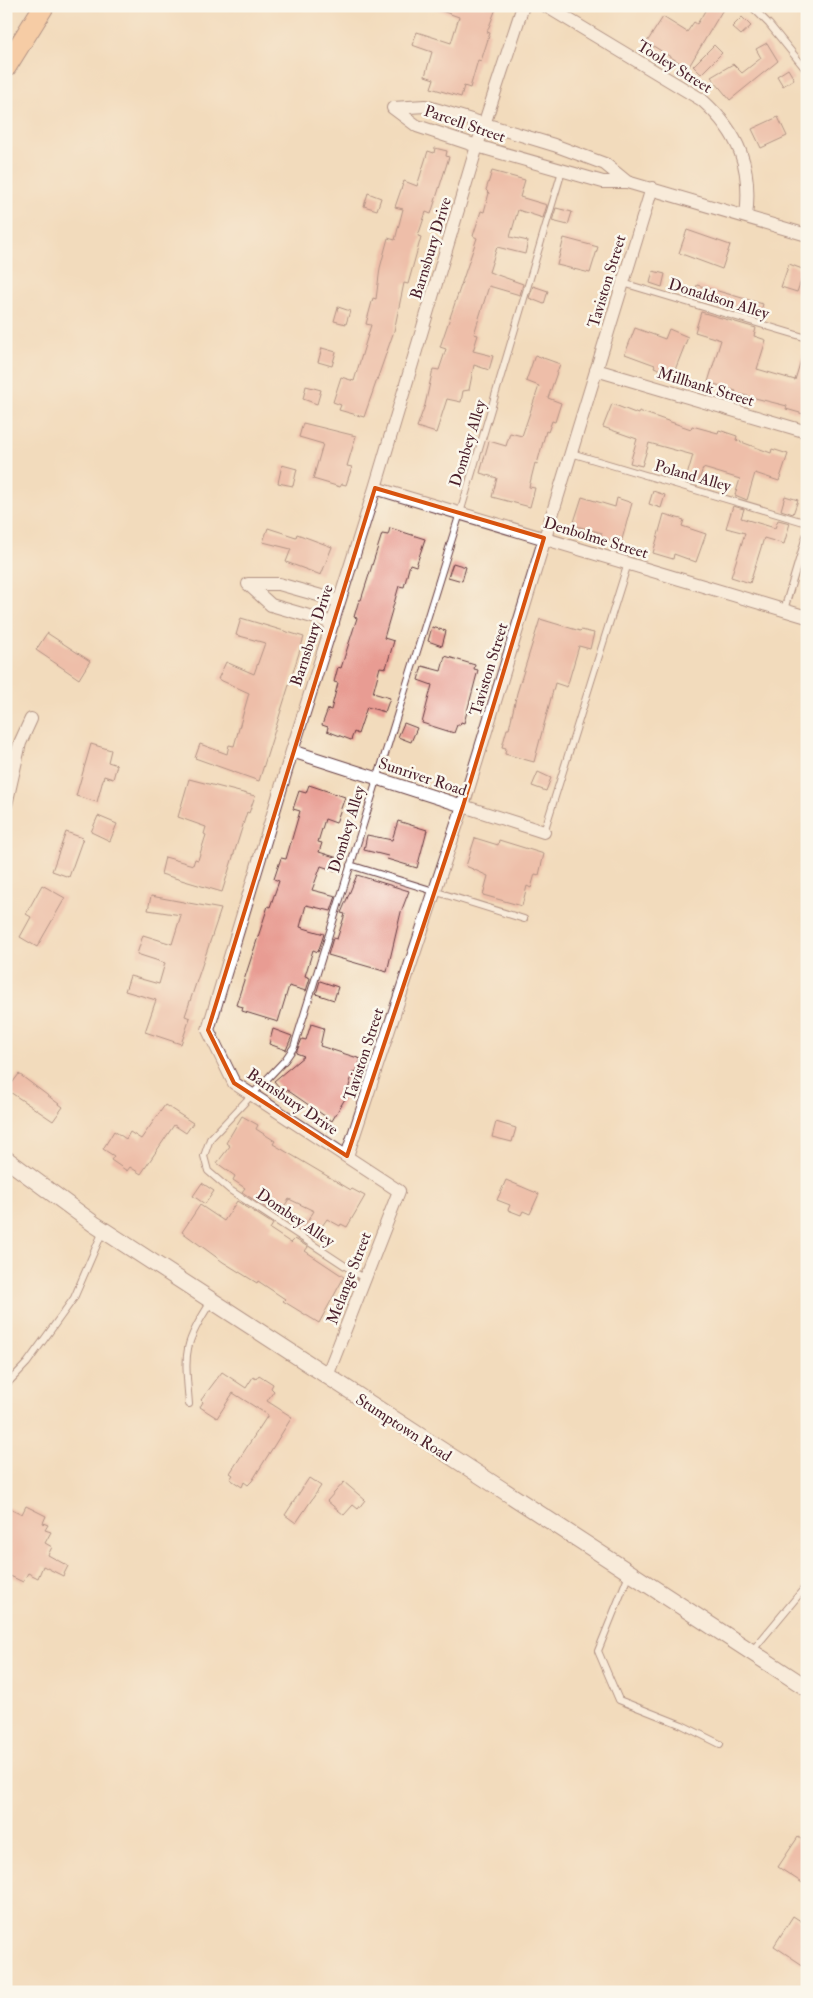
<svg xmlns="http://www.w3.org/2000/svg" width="813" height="1998" font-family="'IM FELL Double Pica',serif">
<rect width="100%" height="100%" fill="#fbf7ec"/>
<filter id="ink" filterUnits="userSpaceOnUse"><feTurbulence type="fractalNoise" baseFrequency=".02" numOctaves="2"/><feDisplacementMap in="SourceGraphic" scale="10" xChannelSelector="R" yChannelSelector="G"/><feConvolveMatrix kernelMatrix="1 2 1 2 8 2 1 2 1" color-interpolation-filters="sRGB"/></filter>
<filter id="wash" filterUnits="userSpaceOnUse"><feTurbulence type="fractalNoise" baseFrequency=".0096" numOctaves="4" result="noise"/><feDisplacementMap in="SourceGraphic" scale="20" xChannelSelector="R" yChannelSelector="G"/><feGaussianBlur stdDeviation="1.12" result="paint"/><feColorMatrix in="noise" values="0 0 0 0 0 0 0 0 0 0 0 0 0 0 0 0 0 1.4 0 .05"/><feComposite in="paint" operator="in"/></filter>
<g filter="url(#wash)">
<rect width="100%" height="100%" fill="#f2dbbc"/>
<g id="blocks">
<path fill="#e89c93" d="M 433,6 L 497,6 L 487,32 L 490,33 L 481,61 L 478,60 L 470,88 L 464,86 L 461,97 L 431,88 L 434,79 L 425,76 L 432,52 L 412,45 L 417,32 L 451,43 L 459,17 L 433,8 Z
M 708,6 L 725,6 L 688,68 L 647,42 L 663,17 L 687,32 L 694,22 L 697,24 Z
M 742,17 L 751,26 L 741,35 L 732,27 Z
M 767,43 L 778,61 L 730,100 L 711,77 L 733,64 L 742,73 L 761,58 L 756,49 Z
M 714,45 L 722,53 L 701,74 L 693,66 Z
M 788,69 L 794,79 L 783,86 L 777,76 Z
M 778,117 L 787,136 L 761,148 L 752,129 Z
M 435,148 L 447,151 L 446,156 L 449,157 L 431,214 L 426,212 L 418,236 L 421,237 L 408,284 L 404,283 L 394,331 L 364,417 L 339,410 L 341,405 L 333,402 L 341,377 L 354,381 L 371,325 L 366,324 L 373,298 L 376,299 L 380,268 L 388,238 L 395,240 L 403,209 L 395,207 L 404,181 L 417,186 L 428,151 L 434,153 Z
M 492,171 L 525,180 L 520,197 L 547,205 L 543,218 L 518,210 L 510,237 L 528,241 L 525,254 L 497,247 L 489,272 L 523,284 L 520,295 L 489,286 L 474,334 L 478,335 L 473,351 L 493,356 L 489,370 L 474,365 L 469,390 L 463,391 L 461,402 L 447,399 L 436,433 L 417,427 L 425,405 L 433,369 L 439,370 L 446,349 L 440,347 L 477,238 L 473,236 L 481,211 L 484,212 L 489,193 L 486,190 Z
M 368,193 L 381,198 L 377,210 L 364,206 Z
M 556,208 L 572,212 L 568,225 L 552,221 Z
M 687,230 L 730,245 L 722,269 L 679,253 Z
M 564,238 L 598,247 L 590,273 L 557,265 Z
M 789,264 L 805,270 L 797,292 L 781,287 Z
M 653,271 L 665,274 L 662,287 L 650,283 Z
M 697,285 L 763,304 L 759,318 L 694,297 Z
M 533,286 L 548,291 L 544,304 L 529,298 Z
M 338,307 L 350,311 L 346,324 L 334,321 Z
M 701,312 L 756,328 L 754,336 L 766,340 L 757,369 L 795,380 L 804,350 L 807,350 L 807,415 L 786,409 L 787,406 L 735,393 L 736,391 L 708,382 L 721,340 L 695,332 Z
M 635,328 L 665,339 L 669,329 L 688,337 L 673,375 L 654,367 L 655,365 L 625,354 Z
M 322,348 L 336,352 L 332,366 L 318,362 Z
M 535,355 L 560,364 L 548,398 L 561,403 L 555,422 L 552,421 L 548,432 L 546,431 L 537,464 L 535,463 L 529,487 L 535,488 L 530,507 L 492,497 L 497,478 L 480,473 L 489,441 L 506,446 L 510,433 L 522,436 L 539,386 L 526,381 Z
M 306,386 L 321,390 L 317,404 L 303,399 Z
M 612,404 L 638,414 L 639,411 L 691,429 L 692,426 L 718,433 L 719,430 L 737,436 L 736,440 L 771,453 L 772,449 L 788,454 L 779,481 L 755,473 L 747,500 L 735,495 L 740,479 L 703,468 L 698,483 L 686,479 L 693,455 L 649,443 L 642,466 L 630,463 L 637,439 L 603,427 Z
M 303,423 L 356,436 L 347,466 L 352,467 L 346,485 L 342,484 L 340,487 L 313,479 L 323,444 L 299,437 Z
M 282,465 L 297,469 L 293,486 L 278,483 Z
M 653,491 L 665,495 L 661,508 L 649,504 Z
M 785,496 L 798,500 L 793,514 L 781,510 Z
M 582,497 L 615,507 L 617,498 L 632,503 L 621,543 L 600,537 L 602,533 L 573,525 Z
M 733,506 L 744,509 L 741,518 L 775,528 L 778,520 L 790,523 L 784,544 L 764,538 L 750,583 L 731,577 L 745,533 L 726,528 Z
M 664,514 L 684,520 L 682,526 L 706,534 L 696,562 L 674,554 L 673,559 L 653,553 Z
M 268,528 L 296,537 L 297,534 L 332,547 L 321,575 L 286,562 L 291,549 L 263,542 Z
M 390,528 L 425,539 L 416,566 L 410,564 L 404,587 L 399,586 L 384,638 L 394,641 L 386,668 L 380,667 L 373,693 L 390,698 L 385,712 L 367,707 L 358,734 L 354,732 L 351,740 L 327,731 L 328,727 L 322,725 L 328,709 L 331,710 L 338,683 L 334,682 L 338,667 L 341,668 L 357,618 L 354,617 L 359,600 L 361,600 L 382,534 L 388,535 Z
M 453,563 L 466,567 L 462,581 L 448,577 Z
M 241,618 L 304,637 L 259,781 L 195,758 L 200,744 L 227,754 L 229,745 L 234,746 L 249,693 L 218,679 L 226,662 L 254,674 L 265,643 L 236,635 Z
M 540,619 L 580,631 L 581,630 L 594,633 L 590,649 L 579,646 L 567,687 L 555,683 L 534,762 L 505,754 L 506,748 L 502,747 L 507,729 L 509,729 L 517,693 Z
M 432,627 L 446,631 L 442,646 L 428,641 Z
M 47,633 L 90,661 L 79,679 L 36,650 Z
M 445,656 L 475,665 L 474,669 L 478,670 L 464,723 L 461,722 L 460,725 L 457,725 L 454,733 L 422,723 L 432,685 L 418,680 L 422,666 L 441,671 Z
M 404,723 L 417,728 L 411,742 L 398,737 Z
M 91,744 L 111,750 L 108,762 L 117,765 L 113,779 L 104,776 L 97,802 L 76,796 Z
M 538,772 L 551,778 L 546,791 L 532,786 Z
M 189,779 L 255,796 L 249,813 L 247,812 L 222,892 L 161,874 L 165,857 L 193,865 L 195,859 L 198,860 L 206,835 L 204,834 L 206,827 L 178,817 Z
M 309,785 L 345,797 L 336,823 L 325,819 L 318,842 L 322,843 L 319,852 L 341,859 L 336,871 L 321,866 L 312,890 L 336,896 L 331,911 L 306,905 L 300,927 L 324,934 L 318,952 L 313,950 L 305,976 L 310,978 L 306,991 L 289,986 L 278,1022 L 242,1011 L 243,1007 L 236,1005 L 268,906 L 270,907 L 279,881 L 274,879 L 281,858 L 286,859 L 300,811 L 293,809 L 299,791 L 306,793 Z
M 98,816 L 117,824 L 110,841 L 91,832 Z
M 398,821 L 427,830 L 417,868 L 387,859 L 388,856 L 364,850 L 367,835 L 392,840 Z
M 66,832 L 83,838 L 69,877 L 52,871 Z
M 475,838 L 498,845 L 499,840 L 544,854 L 539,875 L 535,874 L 531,888 L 527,886 L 522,906 L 483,895 L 488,876 L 466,866 Z
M 357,875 L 409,891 L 401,912 L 387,972 L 328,955 L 333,938 L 337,939 L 345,914 L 341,913 Z
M 42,885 L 65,898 L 37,947 L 20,937 L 31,917 L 26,914 Z
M 151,896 L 221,909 L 185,1016 L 190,1018 L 181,1044 L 145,1032 L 156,1000 L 125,991 L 130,976 L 159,984 L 165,963 L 137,954 L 143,935 L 172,944 L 181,915 L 148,910 Z
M 320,981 L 338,987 L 334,1000 L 316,994 Z
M 311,1024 L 324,1028 L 320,1046 L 361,1059 L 356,1073 L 353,1072 L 346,1097 L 332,1121 L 287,1090 L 284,1093 L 274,1081 L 304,1056 L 296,1053 L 302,1039 L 306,1040 Z
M 273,1029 L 292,1036 L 286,1050 L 269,1044 Z
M 19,1074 L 63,1107 L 53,1121 L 7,1090 Z
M 165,1105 L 193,1123 L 186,1133 L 174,1125 L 141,1174 L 130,1167 L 127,1171 L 111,1160 L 114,1156 L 103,1149 L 114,1131 L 126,1139 L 130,1132 L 141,1139 Z
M 242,1116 L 258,1125 L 256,1129 L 275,1141 L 273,1144 L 351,1190 L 352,1189 L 365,1196 L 347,1227 L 341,1224 L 340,1226 L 327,1219 L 313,1239 L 301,1231 L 314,1211 L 289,1199 L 278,1216 L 242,1192 L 245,1188 L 233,1180 L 235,1176 L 217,1163 L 230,1146 L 226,1143 Z
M 496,1122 L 516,1128 L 512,1142 L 492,1137 Z
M 506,1180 L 539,1194 L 530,1214 L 523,1211 L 521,1215 L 508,1210 L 510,1205 L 497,1200 Z
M 202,1183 L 214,1191 L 205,1204 L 193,1196 Z
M 237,1201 L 273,1224 L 270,1229 L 291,1243 L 295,1239 L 308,1247 L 305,1251 L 344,1277 L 319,1323 L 283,1301 L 285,1299 L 258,1281 L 257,1283 L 223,1262 L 182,1232 L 200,1205 L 224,1221 Z
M 222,1372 L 246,1388 L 253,1377 L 256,1379 L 259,1375 L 273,1384 L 271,1388 L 274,1391 L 267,1401 L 292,1417 L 252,1481 L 248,1485 L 244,1482 L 242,1487 L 230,1479 L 233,1475 L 230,1473 L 268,1415 L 233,1393 L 217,1418 L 200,1407 L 203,1402 L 201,1400 Z
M 309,1478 L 321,1486 L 296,1523 L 285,1515 Z
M 344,1482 L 365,1500 L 358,1509 L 353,1505 L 344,1515 L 327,1501 Z
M 6,1506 L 22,1514 L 26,1506 L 46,1516 L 43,1523 L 48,1525 L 45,1530 L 51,1532 L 45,1543 L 52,1547 L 48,1555 L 68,1566 L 63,1576 L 43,1566 L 38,1578 L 28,1573 L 23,1582 L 6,1574 Z
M 798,1837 L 807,1843 L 807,1886 L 778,1867 Z
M 793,1916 L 807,1925 L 807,1968 L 774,1946 Z"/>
</g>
</g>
<g filter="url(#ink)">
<use href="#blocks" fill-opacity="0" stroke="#633b41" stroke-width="1"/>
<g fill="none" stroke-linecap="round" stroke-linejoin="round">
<defs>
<path id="service" d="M 751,6 L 769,24 L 807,71
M 623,283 L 807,338
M 571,453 L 807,523
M 784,610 L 807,533
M 544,832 L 628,563
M 350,865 L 524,919
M 365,1279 L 230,1190 L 208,1171 L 204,1156 L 210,1139 L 285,1060 L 294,1047 L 460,513 L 562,171
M 6,1385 L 27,1363 L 74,1298 L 103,1231
M 189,1404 C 185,1353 182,1346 211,1302
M 629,1574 L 598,1651 L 619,1700 L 682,1725 L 720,1744
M 752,1651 L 807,1585"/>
<path id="minor" d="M 546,6 L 702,100 C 740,134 752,167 746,217
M 425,106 L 554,145 L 605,164 L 627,182 L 603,182 L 477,146 L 417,126 L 393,108 Z
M 627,182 L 807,235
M 596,370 L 807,432
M 375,488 L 807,617
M 333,623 L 271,605 L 248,584 L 279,584 L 339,601
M 292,751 L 544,832
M 6,805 L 20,743 L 31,719
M 347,1156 L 463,806 L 652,188
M 327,1376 L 399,1191 L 234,1083 L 208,1030 L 292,751 L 375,488 L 477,146 L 523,6"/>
<path id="tertiary" d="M 6,1159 L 94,1224 L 807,1688"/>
<path id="primary" d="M 6,67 L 44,6"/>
</defs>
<use href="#service" stroke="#633b41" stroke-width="8"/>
<use href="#minor" stroke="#633b41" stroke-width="14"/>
<use href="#tertiary" stroke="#633b41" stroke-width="18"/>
<use href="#primary" stroke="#633b41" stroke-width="22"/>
<use href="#service" stroke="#fff" stroke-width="6"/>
<use href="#minor" stroke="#fff" stroke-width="12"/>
<use href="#tertiary" stroke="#fff" stroke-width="16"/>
<use href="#primary" stroke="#fabb8b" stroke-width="20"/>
</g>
</g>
<path d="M0 0H813V1998H0ZM 375,488 L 544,538 L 463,806 L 347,1156 L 234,1083 L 208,1030 Z" fill="#f2dbbc" fill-opacity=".55" fill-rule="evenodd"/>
<path fill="none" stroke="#d8530f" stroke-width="4" stroke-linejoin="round" d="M 375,488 L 544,538 L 463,806 L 347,1156 L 234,1083 L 208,1030 Z"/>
<g text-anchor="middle" stroke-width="5" stroke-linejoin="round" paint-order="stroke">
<g font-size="16" fill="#4a1f2b" stroke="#fbf7ec">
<text transform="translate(675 66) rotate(32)" y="6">Tooley Street</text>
<text transform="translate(465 123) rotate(19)" y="6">Parcell Street</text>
<text transform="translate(430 248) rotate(-73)" y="6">Barnsbury Drive</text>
<text transform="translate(606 281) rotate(-73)" y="6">Taviston Street</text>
<text transform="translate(719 298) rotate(17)" y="6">Donaldson Alley</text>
<text transform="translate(706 386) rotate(17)" y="6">Millbank Street</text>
<text transform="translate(467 443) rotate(-73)" y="6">Dombey Alley</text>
<text transform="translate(693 475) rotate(16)" y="6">Poland Alley</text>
<text transform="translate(596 537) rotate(17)" y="6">Denbolme Street</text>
<text transform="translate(311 635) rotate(-72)" y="6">Barnsbury Drive</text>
<text transform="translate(488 669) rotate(-73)" y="6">Taviston Street</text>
<text transform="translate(423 776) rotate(18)" y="6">Sunriver Road</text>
<text transform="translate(346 829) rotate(-73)" y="6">Dombey Alley</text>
<text transform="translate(363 1054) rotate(-72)" y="6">Taviston Street</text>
<text transform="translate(293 1101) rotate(34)" y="6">Barnsbury Drive</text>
<text transform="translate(296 1217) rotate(34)" y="6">Dombey Alley</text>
<text transform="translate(348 1278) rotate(-69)" y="6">Melange Street</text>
<text transform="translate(404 1427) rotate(33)" y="6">Stumptown Road</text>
</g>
</g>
<rect width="813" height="1998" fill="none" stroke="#fbf7ec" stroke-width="25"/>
</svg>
